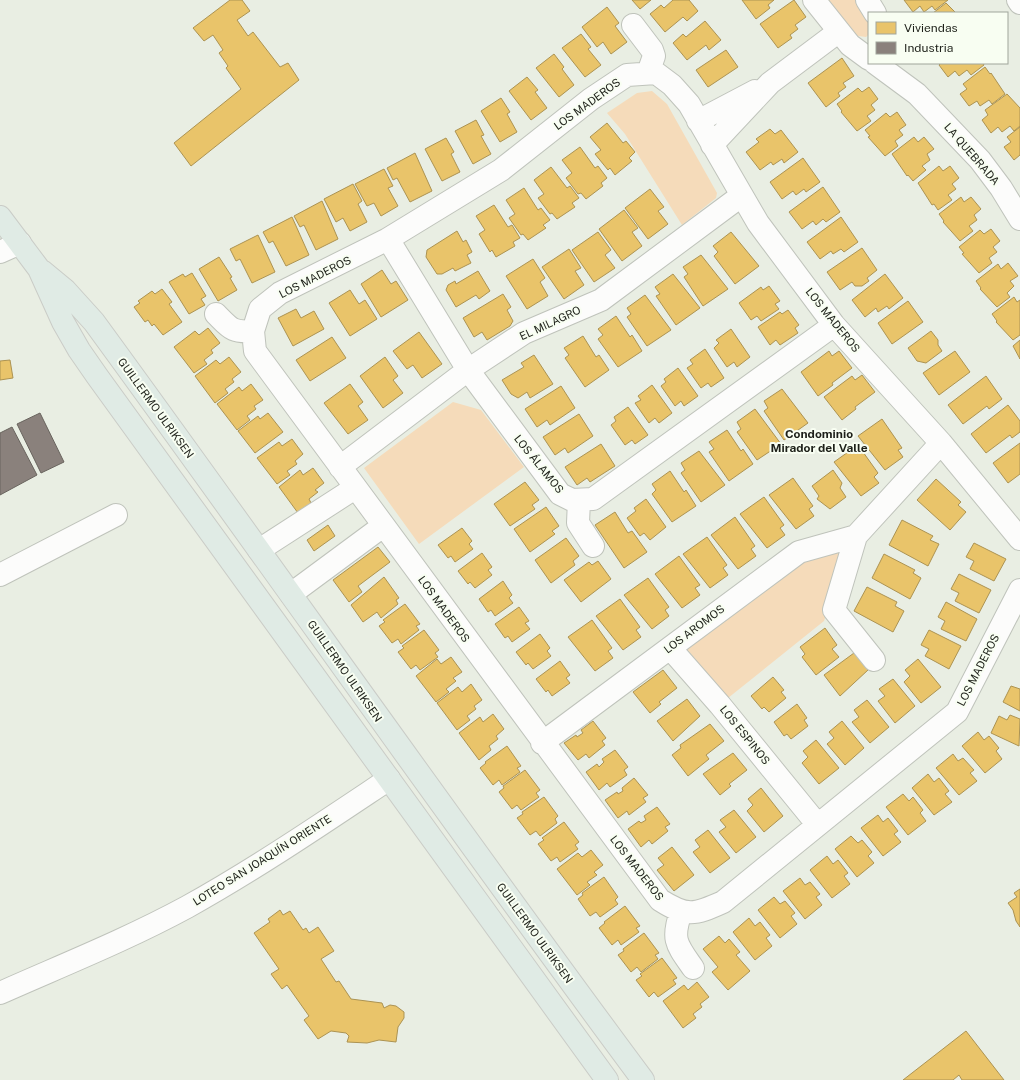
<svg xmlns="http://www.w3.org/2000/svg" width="1020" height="1080" font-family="'Public Sans',sans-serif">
<rect width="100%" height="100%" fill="#e9eee3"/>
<path fill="#f5dbba" d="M 824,0 L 867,0 L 869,13 L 869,34 L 866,37 L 851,35 Z
M 652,91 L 667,104 L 717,193 L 716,198 L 682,225 L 625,134 L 607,113 L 637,93 Z
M 453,402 L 481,410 L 524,467 L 419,544 L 364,468 Z
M 847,549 L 824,621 L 728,698 L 684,646 L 804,558 Z"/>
<path fill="#e9c46a" stroke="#ac9352" d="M 230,0 L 242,0 L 250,11 L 237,20 L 248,36 L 253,32 L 280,67 L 288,63 L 299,80 L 191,166 L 174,143 L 241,89 L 226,68 L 228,66 L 219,53 L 223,50 L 213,35 L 204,41 L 193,28 Z
M 632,0 L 651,0 L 640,9 Z
M 673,0 L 689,0 L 698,11 L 687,21 L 683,17 L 665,32 L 650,14 L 661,5 L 664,8 Z
M 742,0 L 774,0 L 768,5 L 770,8 L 756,19 Z
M 794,0 L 806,17 L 795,25 L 798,29 L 790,35 L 792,38 L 778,48 L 760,24 Z
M 904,0 L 948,0 L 935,10 L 932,6 L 924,12 L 920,6 L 913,12 Z
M 946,3 L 956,13 L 933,13 Z
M 607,7 L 619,23 L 615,26 L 627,42 L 611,54 L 603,42 L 597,47 L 582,27 Z
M 705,21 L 721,40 L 709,50 L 706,45 L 687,60 L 673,43 L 683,34 L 686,37 Z
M 581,34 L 591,47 L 588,49 L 601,65 L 585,77 L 562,48 Z
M 726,50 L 738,67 L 708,87 L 696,70 Z
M 554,54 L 564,67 L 562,69 L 574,85 L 559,97 L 536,68 Z
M 842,58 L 854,76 L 843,83 L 846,87 L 838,93 L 840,96 L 826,107 L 808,83 Z
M 941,63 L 983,63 L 984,65 L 971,75 L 967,70 L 959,76 L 955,71 L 948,77 L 939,65 Z
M 985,67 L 990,74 L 991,73 L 1005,94 L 992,104 L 989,100 L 980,106 L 977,101 L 969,106 L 960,94 L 967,89 L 963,84 Z
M 527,77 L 538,90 L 535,92 L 547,108 L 531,120 L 509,91 Z
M 869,87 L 878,99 L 871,105 L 875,110 L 867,116 L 871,121 L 857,131 L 841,112 L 842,111 L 837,104 L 858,88 L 862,92 Z
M 1007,94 L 1020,108 L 1020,126 L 1014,131 L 1010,126 L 1002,132 L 998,127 L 991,133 L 982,120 L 988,115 L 985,110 Z
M 501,98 L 510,112 L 507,114 L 517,132 L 500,142 L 481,111 Z
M 897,112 L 906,125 L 899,130 L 903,135 L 895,141 L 898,146 L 885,156 L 868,137 L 870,136 L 865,130 L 886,113 L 890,117 Z
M 476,120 L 484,135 L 481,136 L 491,154 L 473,164 L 455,131 Z
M 607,123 L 623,143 L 626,141 L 635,152 L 629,158 L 632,161 L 615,175 L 610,168 L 608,170 L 595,154 L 601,150 L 590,137 Z
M 1020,127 L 1020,155 L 1014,160 L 1004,147 L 1011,142 L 1007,137 Z
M 770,129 L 775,134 L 781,130 L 798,152 L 784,163 L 782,159 L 773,165 L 771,162 L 760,170 L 746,152 L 759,142 L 756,139 Z
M 914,137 L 918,142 L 924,137 L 934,149 L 927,154 L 930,160 L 922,166 L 926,170 L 913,181 L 908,175 L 907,176 L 892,154 Z
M 446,138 L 454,152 L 451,154 L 460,172 L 442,181 L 425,149 Z
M 580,147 L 595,168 L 598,166 L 607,178 L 601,183 L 603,186 L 586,199 L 581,193 L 578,194 L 566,178 L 572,173 L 562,160 Z
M 415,153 L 432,191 L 410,202 L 397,178 L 393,180 L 387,168 Z
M 803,158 L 820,182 L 806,192 L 804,189 L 796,195 L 793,191 L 782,199 L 770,182 Z
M 939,166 L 943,171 L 950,166 L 959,178 L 952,184 L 956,189 L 948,195 L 952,200 L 938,210 L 934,204 L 932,205 L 918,183 Z
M 551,167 L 567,188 L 570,186 L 579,198 L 572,203 L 575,207 L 557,219 L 552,213 L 550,214 L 538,198 L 544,194 L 534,180 Z
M 384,169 L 393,186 L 388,188 L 398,206 L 381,216 L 374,203 L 367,206 L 355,184 Z
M 353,184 L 362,201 L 358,204 L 367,222 L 350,231 L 343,218 L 336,222 L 324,199 Z
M 823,187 L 840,212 L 826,222 L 823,219 L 816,225 L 813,221 L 802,229 L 789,212 Z
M 524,188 L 538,210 L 541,208 L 550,220 L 543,225 L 546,228 L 528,240 L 523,234 L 521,235 L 509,218 L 515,214 L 506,200 Z
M 650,189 L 664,207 L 658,211 L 668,224 L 648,239 L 625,208 Z
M 961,197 L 964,202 L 971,197 L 981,209 L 974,215 L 977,220 L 969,226 L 973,231 L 960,241 L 943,222 L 944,221 L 939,214 Z
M 322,201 L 338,239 L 316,250 L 304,225 L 300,227 L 294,216 Z
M 494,205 L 508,227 L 512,225 L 520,238 L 513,242 L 515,246 L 496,257 L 492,250 L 490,252 L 479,234 L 485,230 L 476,216 Z
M 624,210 L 638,228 L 632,232 L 642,246 L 622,261 L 599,229 Z
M 292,217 L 309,255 L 286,266 L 273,241 L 269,243 L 263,232 Z
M 841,217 L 858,242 L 844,252 L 841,249 L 833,254 L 831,251 L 820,259 L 807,242 Z
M 991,229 L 1000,241 L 993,247 L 997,252 L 989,258 L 992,263 L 979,273 L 962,254 L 964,253 L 959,247 L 980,230 L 984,234 Z
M 457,231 L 463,242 L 466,240 L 472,252 L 467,255 L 471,263 L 455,271 L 453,268 L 442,274 L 437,274 L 426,257 L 427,250 Z
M 598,232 L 611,250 L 605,255 L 615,268 L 594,282 L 572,250 Z
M 731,232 L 759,266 L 735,284 L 714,256 L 718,252 L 713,246 Z
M 258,235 L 275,272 L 252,283 L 240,259 L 236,261 L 230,249 Z
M 862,248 L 877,270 L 867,278 L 869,281 L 862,286 L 855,286 L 852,282 L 840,290 L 827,272 Z
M 569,249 L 581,268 L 575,271 L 584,285 L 564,299 L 542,267 Z
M 701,255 L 728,289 L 703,306 L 684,277 L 688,274 L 683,267 Z
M 219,257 L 232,277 L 230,278 L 237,290 L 218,301 L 199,269 Z
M 533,259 L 545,278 L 540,282 L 548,296 L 527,309 L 506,276 Z
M 1008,263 L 1018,276 L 1010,281 L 1014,286 L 1007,293 L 1010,297 L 997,307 L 980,289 L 981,288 L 976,281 L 998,264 L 1001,269 Z
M 382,270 L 391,284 L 396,281 L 408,300 L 381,317 L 361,284 Z
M 478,271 L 490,291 L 479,299 L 476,295 L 456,307 L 446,290 L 448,285 L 455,281 L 456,284 Z
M 192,273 L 206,296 L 201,299 L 205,305 L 189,314 L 169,282 L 183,274 L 185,277 Z
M 673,274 L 700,308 L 676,325 L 656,296 L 660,294 L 655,287 Z
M 885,274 L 903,298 L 889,309 L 887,306 L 878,312 L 876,308 L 865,317 L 852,300 Z
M 769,286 L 780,301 L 775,304 L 779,309 L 761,321 L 757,316 L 751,320 L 739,303 L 761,287 L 763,290 Z
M 162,289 L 172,302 L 169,304 L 182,322 L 163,335 L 154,324 L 152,326 L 148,320 L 145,322 L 134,307 L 140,303 L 138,301 L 152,291 L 155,294 Z
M 350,290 L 359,304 L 365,300 L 377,319 L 350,336 L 329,303 Z
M 503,294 L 511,307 L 507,310 L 513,321 L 510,326 L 487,340 L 482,332 L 474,337 L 463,318 Z
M 645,295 L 671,330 L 647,346 L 627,317 L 631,314 L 627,308 Z
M 1014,297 L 1017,302 L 1020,300 L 1020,335 L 1013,340 L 996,322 L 997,321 L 992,314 Z
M 908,301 L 923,322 L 892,344 L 878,323 Z
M 296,309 L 301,318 L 314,311 L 324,329 L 293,346 L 278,318 Z
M 788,310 L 799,325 L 795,328 L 798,333 L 780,345 L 776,340 L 770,345 L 758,327 L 780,312 L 782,314 Z
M 616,316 L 630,337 L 632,335 L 642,351 L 618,367 L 598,339 L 603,335 L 598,329 Z
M 208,328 L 220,343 L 211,350 L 213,353 L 204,360 L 207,364 L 194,373 L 174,347 L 195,331 L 199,335 Z
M 731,329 L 750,357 L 737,367 L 734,362 L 727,367 L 714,348 L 719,343 L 716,340 Z
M 931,331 L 938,340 L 938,345 L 942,351 L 926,363 L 917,361 L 908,348 Z
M 419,332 L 442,364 L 422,378 L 413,365 L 407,369 L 393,351 Z
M 583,336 L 596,357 L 599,355 L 609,370 L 585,387 L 565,358 L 569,355 L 564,348 Z
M 332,337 L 346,358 L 310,381 L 296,360 Z
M 1020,340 L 1020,359 L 1013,346 Z
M 705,349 L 724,378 L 711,387 L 708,383 L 701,388 L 687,368 L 693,364 L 690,360 Z
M 829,351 L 832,356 L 839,351 L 852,368 L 832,383 L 833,385 L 818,396 L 801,372 Z
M 955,351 L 970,372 L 939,395 L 923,373 Z
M 534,355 L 553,384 L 530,398 L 527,392 L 518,398 L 511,394 L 502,380 L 524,367 L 521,363 Z
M 229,357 L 241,372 L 232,379 L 234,382 L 225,389 L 228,393 L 215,403 L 195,376 L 216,360 L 220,364 Z
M 385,357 L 398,376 L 393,380 L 403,393 L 383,408 L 360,376 Z
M 10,360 L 13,378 L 0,380 L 0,361 Z
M 678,368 L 698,396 L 684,406 L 681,401 L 675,406 L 661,386 L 666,382 L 664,379 Z
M 862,375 L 875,392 L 855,407 L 856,409 L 842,420 L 824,397 L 852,376 L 855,380 Z
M 986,376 L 1002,399 L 989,409 L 987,406 L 963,424 L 948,405 Z
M 251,384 L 263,400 L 254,406 L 256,409 L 247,416 L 250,420 L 237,430 L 217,404 L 239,387 L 242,391 Z
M 350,384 L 363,402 L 358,406 L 368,420 L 348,434 L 324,403 Z
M 652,385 L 672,413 L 659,423 L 655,418 L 649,423 L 635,403 L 641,400 L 638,396 Z
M 561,386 L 575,408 L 550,425 L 547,420 L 537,427 L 525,409 Z
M 782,389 L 808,423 L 784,440 L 764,411 L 768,408 L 764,401 Z
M 1008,405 L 1020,421 L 1020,432 L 1012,438 L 1010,435 L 986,453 L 971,434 Z
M 628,407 L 648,435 L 635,444 L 632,440 L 625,445 L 611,425 L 616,421 L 614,417 Z
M 755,409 L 781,444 L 757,460 L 737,432 L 741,429 L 737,422 Z
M 268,413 L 283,432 L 255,453 L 238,431 L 258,416 L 260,419 Z
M 579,414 L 593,436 L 568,453 L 565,448 L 555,455 L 543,437 Z
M 882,419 L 902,448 L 898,450 L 903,457 L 885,470 L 858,436 Z
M 727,430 L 741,451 L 743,449 L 753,464 L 729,481 L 709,452 L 714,449 L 709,442 Z
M 292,439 L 303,454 L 295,461 L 297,464 L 287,471 L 290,475 L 277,484 L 257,458 L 279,442 L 282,446 Z
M 1020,443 L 1020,474 L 1008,483 L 993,463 Z
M 601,444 L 615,466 L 590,482 L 587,478 L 577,485 L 565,467 Z
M 858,445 L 878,473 L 874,477 L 879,483 L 861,496 L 834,462 Z
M 699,451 L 725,485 L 701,502 L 681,473 L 685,470 L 681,463 Z
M 313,468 L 324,483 L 315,490 L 318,492 L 309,499 L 311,503 L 298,513 L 279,487 L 300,470 L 303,475 Z
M 833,470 L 842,483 L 840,488 L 846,497 L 830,509 L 817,499 L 819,496 L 812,486 Z
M 670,471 L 684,492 L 686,490 L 696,506 L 672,522 L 652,494 L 656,490 L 652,484 Z
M 793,478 L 813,506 L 809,509 L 814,516 L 796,529 L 769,495 Z
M 936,479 L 961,502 L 958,505 L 966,512 L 950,530 L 917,500 Z
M 525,482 L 539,500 L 532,505 L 535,509 L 510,526 L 494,504 Z
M 764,497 L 784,525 L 780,528 L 785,535 L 767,548 L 740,514 Z
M 646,499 L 666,527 L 650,540 L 644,533 L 640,536 L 627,518 L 636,511 L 634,508 Z
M 546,507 L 559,526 L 552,531 L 555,534 L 530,552 L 514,529 Z
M 615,512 L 628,533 L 632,531 L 647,552 L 624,568 L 595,525 Z
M 735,517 L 755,546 L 751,549 L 756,556 L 738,569 L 711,535 Z
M 902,520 L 933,536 L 930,540 L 939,544 L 928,566 L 889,545 Z
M 328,525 L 335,536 L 314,551 L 307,540 Z
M 462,528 L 472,541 L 469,544 L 473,549 L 455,562 L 451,556 L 448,558 L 438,545 Z
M 707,537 L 727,565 L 723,568 L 728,575 L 710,588 L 683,554 Z
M 566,538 L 579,556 L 573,561 L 575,565 L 551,583 L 535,560 Z
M 974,543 L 1006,559 L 994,581 L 970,569 L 974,561 L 966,557 Z
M 378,547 L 390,562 L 358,586 L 362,592 L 349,602 L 333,580 Z
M 482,553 L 492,567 L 488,570 L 492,575 L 475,588 L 470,582 L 468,584 L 458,571 Z
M 884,554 L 915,570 L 913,573 L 921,578 L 910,599 L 872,578 Z
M 679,556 L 700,585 L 695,588 L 700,595 L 682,608 L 655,574 Z
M 598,561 L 611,579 L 581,602 L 564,580 L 589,562 L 592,565 Z
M 959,574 L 991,590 L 979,613 L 955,601 L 959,593 L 951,589 Z
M 384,577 L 399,598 L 396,600 L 398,604 L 381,618 L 377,612 L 363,622 L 351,605 Z
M 648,578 L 669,607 L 665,610 L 669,616 L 652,629 L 624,595 Z
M 503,581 L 512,595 L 509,598 L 513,603 L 495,616 L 491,610 L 488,612 L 479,599 Z
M 867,587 L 897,602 L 895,606 L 904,611 L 893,632 L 854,611 Z
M 620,599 L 640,627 L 636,630 L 641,637 L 623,650 L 596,616 Z
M 946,602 L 977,619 L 966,641 L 941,629 L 945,621 L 938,617 Z
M 405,604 L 420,624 L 416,626 L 419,630 L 401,644 L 398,639 L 392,643 L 379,626 L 385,622 L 383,620 Z
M 519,607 L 529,621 L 525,623 L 530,629 L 512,642 L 508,636 L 505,638 L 495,624 Z
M 592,620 L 612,648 L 608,651 L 613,658 L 595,671 L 568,637 Z
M 825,628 L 837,645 L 832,649 L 839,657 L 816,675 L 802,657 L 805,654 L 800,647 Z
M 424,630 L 439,650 L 435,653 L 438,657 L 420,670 L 416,665 L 411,669 L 398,652 L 404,648 L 402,646 Z
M 929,630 L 961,646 L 949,669 L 925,656 L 929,649 L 921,645 Z
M 540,634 L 550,648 L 547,651 L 551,656 L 533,669 L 528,663 L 526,665 L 516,652 Z
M 854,653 L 868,670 L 840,696 L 824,675 Z
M 451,657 L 462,672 L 453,678 L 456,681 L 446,689 L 449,692 L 436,702 L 416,676 L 437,659 L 441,664 Z
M 918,659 L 941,687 L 921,703 L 904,682 L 910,676 L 905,670 Z
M 560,661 L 570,675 L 566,678 L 570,683 L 552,696 L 548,690 L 546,692 L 536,679 Z
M 663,670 L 677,688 L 659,702 L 661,704 L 650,713 L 633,692 Z
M 773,677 L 784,690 L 781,692 L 786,698 L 769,712 L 764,707 L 762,709 L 751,696 Z
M 893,679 L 915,706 L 895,723 L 878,701 L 885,696 L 879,689 Z
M 471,684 L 482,700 L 474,706 L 476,709 L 467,716 L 470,720 L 457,730 L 437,703 L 458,687 L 462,692 Z
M 1011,686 L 1020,689 L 1020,711 L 1003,702 Z
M 687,699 L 700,716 L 673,741 L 657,721 Z
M 867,700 L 889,727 L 870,743 L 852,722 L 859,717 L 854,710 Z
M 797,704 L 807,718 L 804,720 L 808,726 L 791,739 L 787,734 L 784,736 L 774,722 Z
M 493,714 L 504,729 L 496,736 L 498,739 L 489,746 L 491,750 L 479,760 L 459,733 L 480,717 L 483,722 Z
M 1010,715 L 1020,719 L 1019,746 L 991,733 L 999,716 L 1007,720 Z
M 593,721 L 606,738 L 602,741 L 605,745 L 589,758 L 586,754 L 578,760 L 564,743 L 576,735 L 577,737 L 583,733 L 581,730 Z
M 842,721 L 864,748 L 845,765 L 827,744 L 834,738 L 829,732 Z
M 710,724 L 724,741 L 706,755 L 709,759 L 688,776 L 672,755 L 681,748 L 680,745 Z
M 978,732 L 984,740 L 989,736 L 999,748 L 996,751 L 1002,759 L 985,773 L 962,746 Z
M 816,740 L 839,768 L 819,784 L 802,763 L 808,757 L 803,751 Z
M 507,746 L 521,766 L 517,768 L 520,772 L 502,785 L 499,780 L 493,785 L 480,768 L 486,763 L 485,762 Z
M 615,750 L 628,767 L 624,770 L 627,775 L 610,787 L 607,783 L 599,790 L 586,772 L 597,764 L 599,767 L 604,762 L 602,759 Z
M 733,753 L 747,770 L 729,784 L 731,786 L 720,795 L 703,774 Z
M 953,754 L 958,761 L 963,758 L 974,770 L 970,773 L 977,781 L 959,795 L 936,768 Z
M 525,770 L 540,790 L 536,793 L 539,797 L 521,810 L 517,805 L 512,809 L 499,792 L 504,788 L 503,786 Z
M 928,774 L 934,782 L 939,778 L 949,791 L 945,794 L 952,802 L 934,815 L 912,788 Z
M 634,778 L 648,795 L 643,798 L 646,802 L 629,815 L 627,811 L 618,818 L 605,800 L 617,792 L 618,794 L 623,791 L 622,788 Z
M 761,788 L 783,816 L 764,832 L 747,811 L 753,805 L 748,799 Z
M 903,794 L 909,801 L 913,797 L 923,810 L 920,813 L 926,821 L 908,835 L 886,807 Z
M 544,797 L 558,816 L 555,819 L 557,823 L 540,836 L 536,831 L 530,835 L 517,818 L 523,814 L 522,812 Z
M 657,807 L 670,824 L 665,827 L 668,831 L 652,844 L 649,840 L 641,847 L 628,829 L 639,821 L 641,823 L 646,820 L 644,816 Z
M 734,810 L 756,837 L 736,853 L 719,832 L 726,827 L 720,820 Z
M 878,815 L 883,822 L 888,818 L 898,831 L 894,834 L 901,842 L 883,856 L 861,828 Z
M 564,822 L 579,842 L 575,845 L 578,849 L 560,862 L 557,857 L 551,861 L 538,844 L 544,840 L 542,838 Z
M 708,830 L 730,858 L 710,873 L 693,852 L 700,847 L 695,840 Z
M 851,836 L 858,843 L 862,840 L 872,852 L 868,856 L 874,863 L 857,877 L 835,849 Z
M 672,847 L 694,875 L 674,891 L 657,870 L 664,865 L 658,858 Z
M 591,850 L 603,865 L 594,872 L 597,875 L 587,882 L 590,885 L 577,895 L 557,869 L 578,853 L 582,857 Z
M 827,856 L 833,864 L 838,860 L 848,873 L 844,876 L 850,884 L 832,898 L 810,870 Z
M 604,877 L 618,897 L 615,900 L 618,904 L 600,917 L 596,912 L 590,916 L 578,899 L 583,895 L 582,893 Z
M 800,878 L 805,885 L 810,882 L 820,894 L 816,897 L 822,905 L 805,919 L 783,891 Z
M 1020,889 L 1020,927 L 1016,921 L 1013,910 L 1008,903 L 1017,897 L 1014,893 Z
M 774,897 L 780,904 L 785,901 L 795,913 L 791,916 L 797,924 L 780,938 L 758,910 Z
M 625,906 L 640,926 L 636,928 L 639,932 L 621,945 L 618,940 L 612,945 L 599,928 L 605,923 L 604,922 Z
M 280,910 L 283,915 L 290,911 L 303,930 L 306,928 L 309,933 L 318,927 L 334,951 L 321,959 L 336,982 L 339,981 L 351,999 L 382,1003 L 384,1008 L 390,1005 L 396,1006 L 404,1012 L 404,1018 L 398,1027 L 396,1042 L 379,1040 L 367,1043 L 347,1042 L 349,1036 L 346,1033 L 331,1031 L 318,1039 L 304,1020 L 309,1016 L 287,985 L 282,989 L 271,974 L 279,969 L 254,933 L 270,922 L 268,919 Z
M 749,918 L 755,926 L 760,922 L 770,935 L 766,938 L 772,946 L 755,960 L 733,932 Z
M 644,933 L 659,953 L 655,955 L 658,959 L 641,972 L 637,967 L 631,972 L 618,955 L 624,951 L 623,949 Z
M 719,936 L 725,943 L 729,939 L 740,952 L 736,955 L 750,971 L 728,990 L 712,972 L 718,967 L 703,949 Z
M 662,958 L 677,978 L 673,980 L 676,984 L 658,997 L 654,992 L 649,997 L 636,980 L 642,976 L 640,974 Z
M 697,982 L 709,997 L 700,1004 L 702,1007 L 693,1014 L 696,1018 L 683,1028 L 663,1001 L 684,985 L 688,990 Z
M 966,1031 L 1004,1080 L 962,1080 L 959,1075 L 953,1080 L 903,1080 Z"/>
<path fill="#8a817c" stroke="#69645e" d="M 40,413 L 64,462 L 41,473 L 17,424 Z
M 12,427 L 37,475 L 0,495 L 0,433 Z"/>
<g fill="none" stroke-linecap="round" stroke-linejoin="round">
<defs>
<path id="minor" d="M 814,0 L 850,45 L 869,59
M 867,0 L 875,13
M 1018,0 L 1020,3
M 633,25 L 652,50 L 654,56 L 648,73
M 875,63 L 917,94 L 980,160 L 1001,188 L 1020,219
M 698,121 L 755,91
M 712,145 L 770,83 L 838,32
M 388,239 L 468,370 L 560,494 L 572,500 L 593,499 L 834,325
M 0,252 L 20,243
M 216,314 C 230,328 232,333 253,331
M 340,467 L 468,370 L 524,333 L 601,300 L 741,196
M 579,500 L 578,523 L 593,546
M 856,536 L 834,610 L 874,660
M 1020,539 L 941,443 L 834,325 L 758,223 L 689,104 L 672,85 L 656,73 L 627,75 L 591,99 L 501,170 L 388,239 L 280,293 L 260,309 L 253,331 L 255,351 L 660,900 C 687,917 694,915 723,902 L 957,712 L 1020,590
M 259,550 L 355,488
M 0,575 L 116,515
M 291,594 L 383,526
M 670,648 L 720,705 L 817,824
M 542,743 L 799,552 L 856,536 L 941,443
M 681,912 C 671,940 677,945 693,968
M 0,993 C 63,965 126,940 187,907 C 257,868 323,823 389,779"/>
<path id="major" d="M 0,217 L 39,269 L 63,322 L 79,350 L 97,376 L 607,1080
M 42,271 L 65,290 L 94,322 C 278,574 457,830 643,1080"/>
</defs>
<use href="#minor" stroke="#bfc3bb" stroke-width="24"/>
<use href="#major" stroke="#caccc7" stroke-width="24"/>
<use href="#minor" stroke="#fcfcfb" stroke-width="22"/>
<use href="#major" stroke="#e0ebe5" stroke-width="22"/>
</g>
<g text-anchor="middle" stroke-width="4" stroke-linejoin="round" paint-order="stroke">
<g font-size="11" fill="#1d2019" stroke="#f8fef2">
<text transform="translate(587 104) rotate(-36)" y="4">LOS MADEROS</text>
<text transform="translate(972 154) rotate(49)" y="4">LA QUEBRADA</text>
<text transform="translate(315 277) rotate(-27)" y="4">LOS MADEROS</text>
<text transform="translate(833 320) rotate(51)" y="4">LOS MADEROS</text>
<text transform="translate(550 323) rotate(-25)" y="4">EL MILAGRO</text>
<text transform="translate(156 408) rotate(54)" y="4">GUILLERMO ULRIKSEN</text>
<text transform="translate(539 464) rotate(51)" y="4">LOS ÁLAMOS</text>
<text transform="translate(444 609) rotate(54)" y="4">LOS MADEROS</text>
<text transform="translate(694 629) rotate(-37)" y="4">LOS AROMOS</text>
<text transform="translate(978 670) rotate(-63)" y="4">LOS MADEROS</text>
<text transform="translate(345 671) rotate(55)" y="4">GUILLERMO ULRIKSEN</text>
<text transform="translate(745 735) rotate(51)" y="4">LOS ESPINOS</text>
<text transform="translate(262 860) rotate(-32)" y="4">LOTEO SAN JOAQUÍN ORIENTE</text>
<text transform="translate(637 868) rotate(52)" y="4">LOS MADEROS</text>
<text transform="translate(535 933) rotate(54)" y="4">GUILLERMO ULRIKSEN</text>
</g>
<g font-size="12" font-weight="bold" fill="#1d2019" stroke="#f8fef2">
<text x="819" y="438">Condominio<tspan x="819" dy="14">Mirador del Valle</tspan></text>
</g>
</g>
<rect x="868" y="12" width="140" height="52" fill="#f8fef2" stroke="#a0a59b"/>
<rect x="876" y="22" width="20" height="12" fill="#e9c46a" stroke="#a0a59b"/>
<text x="904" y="32" font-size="12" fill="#1d2019">Viviendas</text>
<rect x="876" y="42" width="20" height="12" fill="#8a817c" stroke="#a0a59b"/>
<text x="904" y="52" font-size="12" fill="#1d2019">Industria</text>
</svg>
